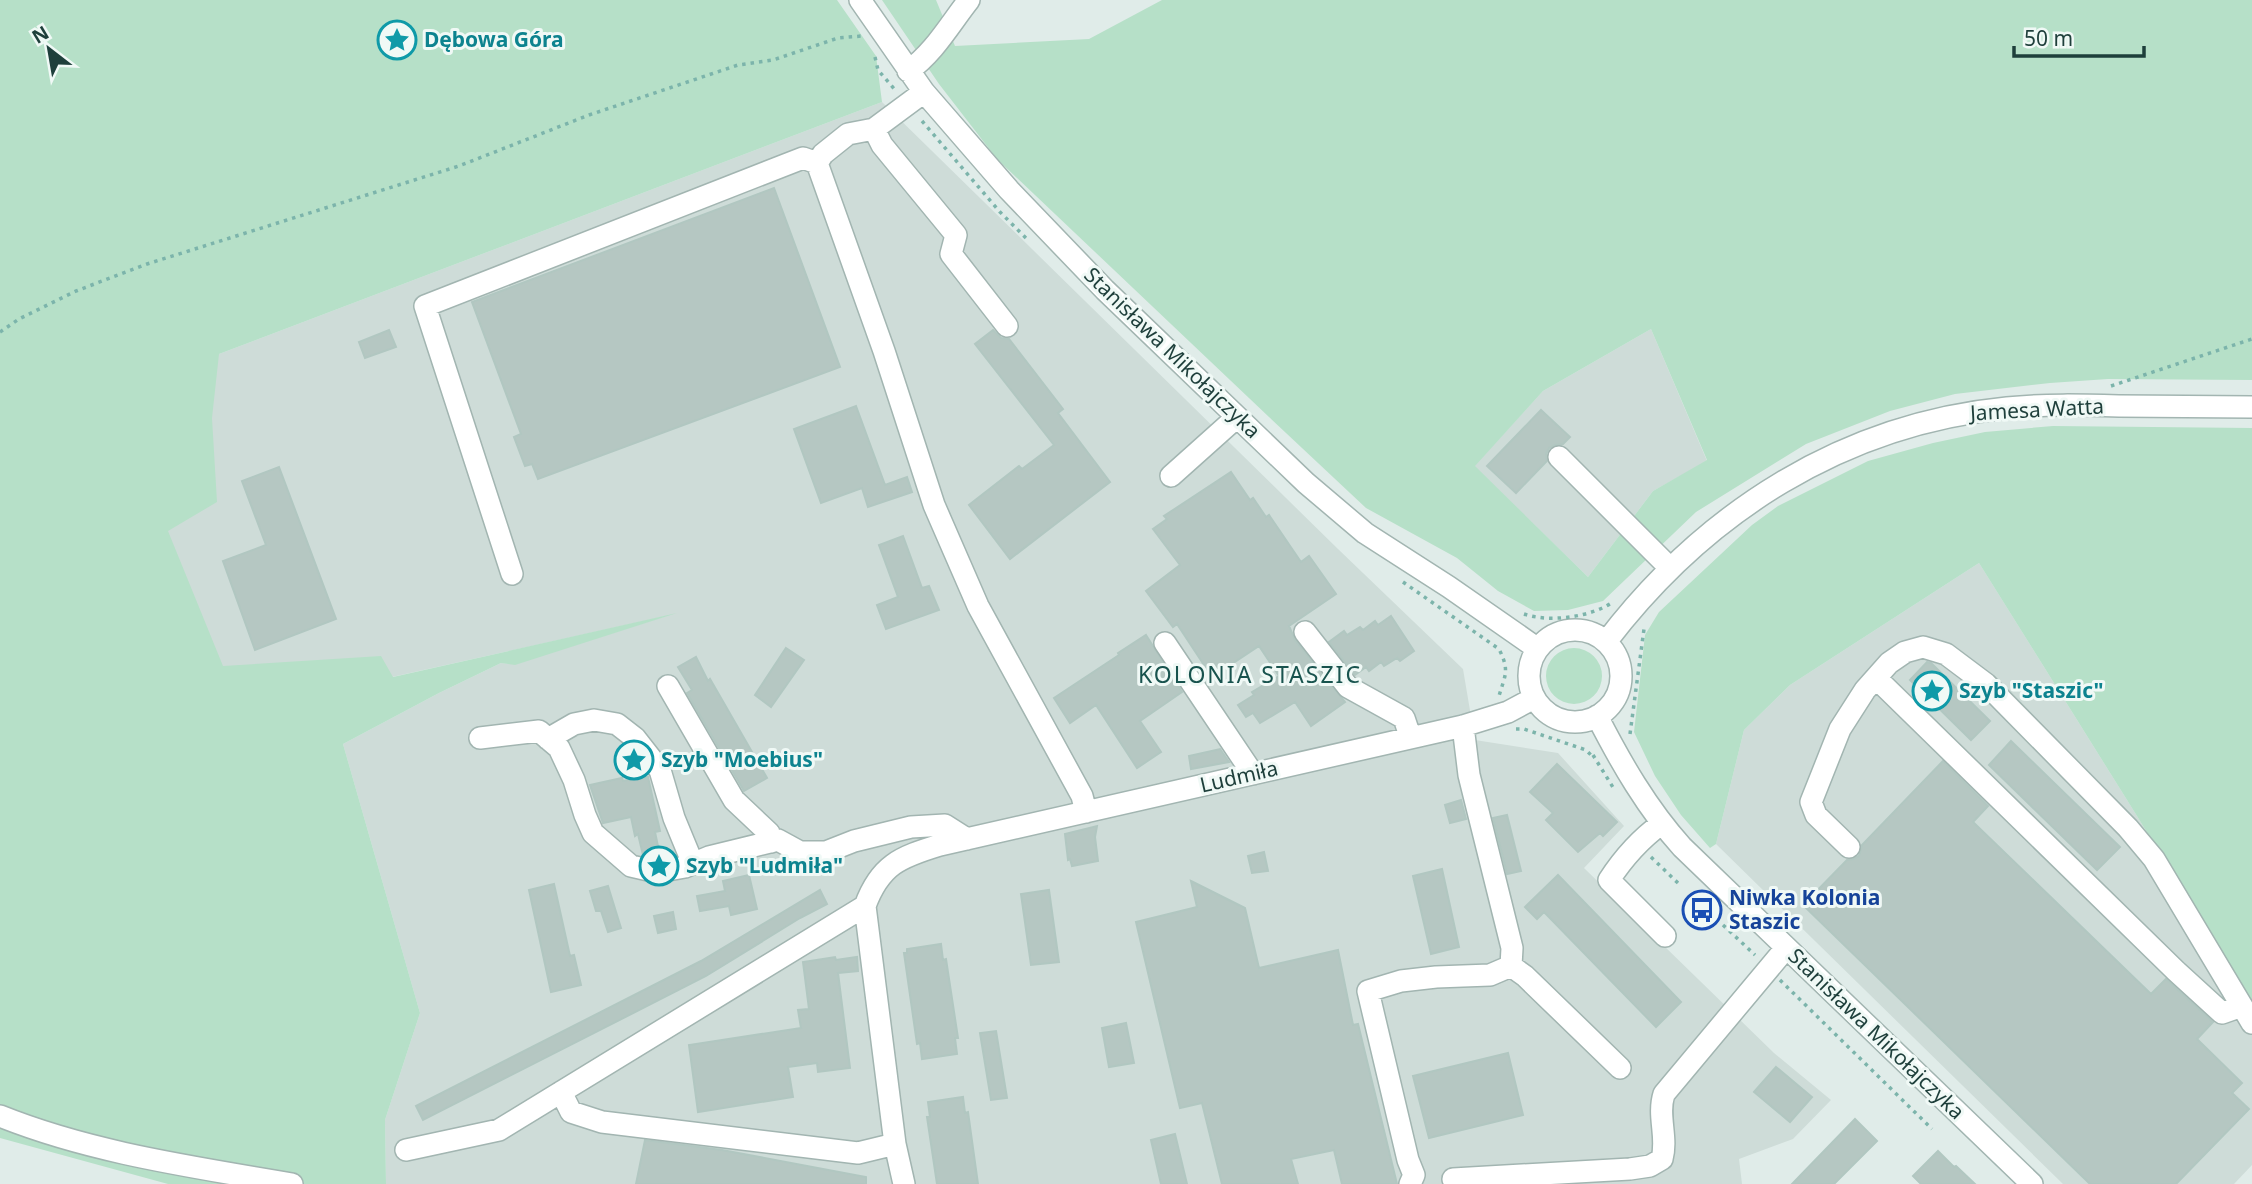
<svg xmlns="http://www.w3.org/2000/svg" width="2252" height="1184" font-family="'Noto Sans',sans-serif">
<rect width="100%" height="100%" fill="#e0ece9"/>
<path fill="#cedcd8" d="M 882,102 L 1338,549 L 1463,669 L 1475,740 L 1558,753 L 1624,826 L 1584,868 L 1774,1053 L 1831,1100 L 1793,1139 L 1739,1159 L 1742,1184 L 386,1184 L 385,1120 L 420,1013 L 343,744 L 439,693 L 501,663 L 515,664 L 666,616 L 392,677 L 185,785 L 0,448 L 219,354 Z
M 1651,329 L 1707,461 L 1653,491 L 1588,577 L 1474,466 L 1543,391 Z
M 1979,563 L 2137,816 L 2252,1006 L 2252,1165 L 2234,1184 L 2063,1184 L 1716,844 L 1744,730 L 1790,685 Z"/>
<path fill="#b6e0c8" fill-rule="evenodd" d="M 0,0 L 837,0 L 876,56 L 882,102 L 219,354 L 212,418 L 217,502 L 168,531 L 223,666 L 381,656 L 393,677 L 677,613 L 515,665 L 501,663 L 439,693 L 343,744 L 420,1013 L 385,1120 L 386,1184 L 168,1184 L 0,1138 Z
M 882,0 L 936,0 L 955,46 L 1089,39 L 1162,0 L 2252,0 L 2252,380 L 2108,379 L 2050,383 L 1955,394 L 1890,411 L 1806,444 L 1696,512 L 1603,601 L 1568,610 L 1534,611 L 1498,591 L 1457,558 L 1366,508 L 1269,417 L 997,159 L 939,84 ZM 1651,329 L 1707,460 L 1653,491 L 1588,577 L 1475,466 L 1543,391 Z
M 2053,426 L 2252,428 L 2252,1006 L 2137,816 L 1979,563 L 1790,685 L 1744,730 L 1716,844 L 1710,848 L 1681,815 L 1655,776 L 1634,732 L 1645,635 L 1659,612 L 1752,525 L 1778,506 L 1868,461 L 1933,443 L 1985,432 Z
M1546 676a28 28 0 1 1 56 0a28 28 0 1 1-56 0Z"/>
<path fill="#b5c7c2" stroke="#b1c7c1" stroke-width="2" d="M 774,188 L 840,367 L 538,479 L 532,464 L 525,466 L 514,437 L 521,434 L 472,302 Z
M 389,330 L 396,347 L 365,358 L 359,342 Z
M 993,330 L 1001,338 L 1009,339 L 1063,409 L 1058,413 L 1110,482 L 1010,559 L 969,505 L 1019,466 L 1022,469 L 1054,445 L 975,344 Z
M 856,406 L 885,485 L 907,477 L 912,492 L 868,507 L 862,488 L 821,503 L 794,429 Z
M 1541,410 L 1570,437 L 1563,444 L 1555,445 L 1549,448 L 1546,454 L 1547,461 L 1516,493 L 1487,466 Z
M 279,467 L 336,619 L 255,650 L 223,561 L 266,545 L 242,481 Z
M 1231,472 L 1250,500 L 1253,498 L 1266,517 L 1269,515 L 1301,562 L 1309,556 L 1336,594 L 1289,626 L 1295,640 L 1345,702 L 1311,726 L 1295,702 L 1260,723 L 1253,713 L 1246,717 L 1238,705 L 1254,695 L 1252,692 L 1279,676 L 1259,646 L 1212,677 L 1177,624 L 1173,627 L 1146,591 L 1180,565 L 1153,529 L 1167,519 L 1164,516 Z
M 903,536 L 922,588 L 929,586 L 939,610 L 886,629 L 877,605 L 898,597 L 879,545 Z
M 1391,616 L 1414,651 L 1400,661 L 1397,658 L 1384,666 L 1381,662 L 1369,671 L 1366,667 L 1355,675 L 1329,642 L 1344,631 L 1347,635 L 1360,627 L 1363,630 L 1375,621 L 1378,625 Z
M 1146,635 L 1182,692 L 1140,721 L 1161,752 L 1137,768 L 1096,705 L 1070,723 L 1054,698 L 1119,655 L 1118,653 Z
M 786,648 L 804,660 L 771,707 L 755,695 Z
M 696,657 L 708,681 L 710,679 L 767,778 L 744,791 L 687,693 L 692,690 L 678,667 Z
M 1927,662 L 1931,663 L 1990,721 L 1971,740 L 1910,680 Z
M 2011,741 L 2120,847 L 2097,870 L 1989,765 Z
M 1220,749 L 1229,762 L 1191,769 L 1189,756 Z
M 1943,761 L 1988,806 L 1973,822 L 2151,994 L 2166,979 L 2213,1022 L 2197,1039 L 2242,1083 L 2232,1093 L 2249,1109 L 2176,1184 L 2090,1184 L 1803,905 L 1847,860 L 1853,859 L 1859,856 L 1862,845 Z
M 1557,764 L 1617,822 L 1603,836 L 1600,833 L 1578,852 L 1546,820 L 1553,813 L 1530,792 Z
M 648,777 L 660,831 L 655,832 L 659,851 L 643,855 L 638,834 L 635,836 L 631,817 L 603,823 L 590,785 L 622,778 L 623,781 Z
M 1461,800 L 1466,819 L 1450,823 L 1445,805 Z
M 1507,815 L 1521,871 L 1507,874 L 1493,818 Z
M 1097,826 L 1095,837 L 1098,861 L 1072,866 L 1070,859 L 1068,860 L 1065,834 Z
M 1264,852 L 1268,871 L 1252,873 L 1248,856 Z
M 1442,869 L 1459,947 L 1431,954 L 1413,876 Z
M 749,875 L 757,909 L 731,915 L 729,906 L 700,911 L 697,896 L 725,891 L 723,881 Z
M 1558,875 L 1681,1002 L 1656,1027 L 1544,912 L 1537,919 L 1525,907 Z
M 1191,881 L 1245,908 L 1259,968 L 1338,950 L 1353,1025 L 1358,1024 L 1397,1184 L 1342,1184 L 1334,1150 L 1291,1159 L 1298,1184 L 1222,1184 L 1202,1103 L 1180,1108 L 1136,922 L 1197,907 Z
M 554,884 L 570,956 L 574,955 L 581,985 L 551,992 L 529,890 Z
M 608,886 L 621,928 L 608,932 L 601,911 L 596,911 L 590,891 Z
M 820,890 L 827,904 L 800,918 L 706,976 L 423,1120 L 416,1106 L 701,961 Z
M 1049,890 L 1059,962 L 1031,965 L 1021,894 Z
M 673,912 L 676,929 L 658,933 L 654,916 Z
M 941,944 L 943,960 L 946,959 L 958,1038 L 955,1038 L 957,1054 L 922,1059 L 920,1043 L 917,1044 L 904,953 L 907,953 L 907,949 Z
M 835,957 L 836,960 L 857,957 L 858,971 L 838,973 L 850,1068 L 818,1072 L 817,1063 L 788,1067 L 793,1097 L 698,1112 L 689,1045 L 801,1028 L 798,1010 L 809,1009 L 803,962 Z
M 1126,1023 L 1134,1063 L 1109,1067 L 1102,1028 Z
M 996,1031 L 1007,1098 L 991,1100 L 980,1033 Z
M 1508,1053 L 1523,1115 L 1429,1138 L 1413,1076 Z
M 1776,1067 L 1812,1097 L 1790,1122 L 1754,1092 Z
M 963,1097 L 965,1113 L 968,1112 L 978,1184 L 937,1184 L 927,1117 L 930,1117 L 928,1102 Z
M 1855,1119 L 1877,1141 L 1834,1184 L 1792,1184 Z
M 1175,1134 L 1187,1184 L 1161,1184 L 1151,1140 Z
M 645,1140 L 722,1150 L 866,1177 L 866,1184 L 636,1184 Z
M 1938,1151 L 1954,1167 L 1956,1166 L 1975,1184 L 1921,1184 L 1913,1176 Z"/>
<g fill="none" stroke-linecap="round" stroke-linejoin="round">
<defs>
<path id="minor" d="M 860,0 L 924,92 L 1009,190 L 1105,290 L 1306,483 L 1365,533 L 1449,587 L 1538,649
M 908,71 C 934,53 950,24 969,0
M 924,92 L 874,129 L 848,134 L 823,154 L 817,163 L 884,351 L 934,505 L 978,606 L 1082,796 L 1086,812
M 874,129 L 882,145 L 956,235 L 951,254 L 1007,326
M 1559,457 L 1670,568
M 1171,476 L 1237,417
M 512,574 L 425,306 L 785,165 L 803,158 L 817,163
M1529 676a46 46 0 1 1 92 0a46 46 0 1 1-92 0Z
M 1305,632 L 1348,687 L 1404,718 L 1410,736
M 1606,642 C 1705,512 1843,424 2007,408 C 2044,404 2082,405 2119,406 C 2163,406 2208,407 2252,407
M 1165,643 L 1253,774
M 1876,678 L 2176,971 L 2222,1013 L 2242,1006
M 668,686 L 734,800 L 769,833 L 771,842
M 1597,716 C 1621,763 1647,808 1682,847 L 2032,1184
M 480,738 L 539,731 L 559,748 L 574,780 L 585,815 L 593,833 L 631,866 L 657,872 L 685,867 L 709,857 L 778,840 L 800,852 L 826,852 L 854,841 L 911,827 L 945,825 L 967,839
M 548,739 L 574,724 L 594,720 L 617,724 L 635,738 L 660,770 L 674,818 L 693,864
M 1661,824 C 1639,840 1624,857 1609,880 L 1665,936
M 1849,847 L 1816,815 L 1811,802 L 1840,729 L 1865,690 L 1889,663 L 1905,652 L 1923,647 L 1946,654 L 1986,684 L 2128,828 L 2154,859 L 2252,1023
M 1511,966 L 1525,976 L 1620,1068
M 561,1092 L 571,1112 L 602,1122 L 858,1153 L 895,1144
M 0,1116 C 92,1153 194,1167 292,1184
M 406,1150 L 499,1130 L 865,906
M 1453,1179 L 1630,1169 L 1650,1166 L 1662,1159 C 1668,1137 1657,1116 1664,1094 L 1786,948
M 904,1184 L 895,1144 L 865,906 C 880,865 900,857 940,845 L 1463,726 L 1508,712 L 1534,698
M 1410,1184 L 1414,1175 L 1408,1160 L 1368,991 L 1401,981 L 1436,977 L 1490,975 L 1511,966 L 1512,948 L 1469,775 L 1463,726"/>
</defs>
<use href="#minor" stroke="#a2b5b1" stroke-width="24"/>
<path stroke="#7cb4ab" stroke-width="3.5" stroke-dasharray="3.5 5" stroke-linecap="butt" d="M 875,57 L 878,70 L 896,91
M 922,121 L 1000,212 L 1026,238
M 0,332 L 19,319 L 76,291 L 147,264 L 459,166 L 589,115 L 738,65 L 773,60 L 838,38 L 862,36
M 2111,386 L 2252,339
M 1403,582 L 1499,649 C 1510,671 1505,675 1499,696
M 1524,614 C 1550,623 1591,617 1613,602
M 1516,729 L 1524,729 L 1586,750 L 1592,756
M 1630,734 L 1644,629
M 1593,755 L 1614,789
M 1651,857 L 1680,885
M 1723,925 L 1755,955
M 1780,980 L 1932,1129"/>
<use href="#minor" stroke="#fff" stroke-width="21"/>
</g>
<defs>
<symbol id="sight-ring" viewBox="-11 -11 22 22"><circle r="9.5" fill="#f0f9f6" stroke="#0f9aa8" stroke-width="1.5"/><path d="M0-6L1.8-2.2L6-1.7L2.9 1.2L3.7 5.4L0 3.3L-3.7 5.4L-2.9 1.2L-6-1.7L-1.8-2.2Z" fill="#0f9aa8"/></symbol>
<symbol id="bus-ring" viewBox="-11 -11 22 22"><circle r="9.5" fill="#f0f9f6" stroke="#1a4fb4" stroke-width="1.5"/><path d="M-5-6H5V4H4V6H2V4H-2V6H-4V4H-5ZM-3.5-4V0h7V-4ZM-3.5 1.2v1.5H-2V1.2ZM2 1.2v1.5H3.5V1.2Z" fill="#1a4fb4"/></symbol>
</defs>
<g fill-rule="evenodd">
<use href="#sight-ring" x="375" y="18" width="44" height="44"/>
<use href="#sight-ring" x="1910" y="669" width="44" height="44"/>
<use href="#sight-ring" x="612" y="738" width="44" height="44"/>
<use href="#sight-ring" x="637" y="844" width="44" height="44"/>
<use href="#bus-ring" x="1680" y="888" width="44" height="44"/>
</g>
<g text-anchor="middle" stroke-width="6" stroke-linejoin="round" paint-order="stroke">
<g font-size="21" font-weight="bold" fill="#0d838f" stroke="#f0f9f6" text-anchor="start">
<text x="424" y="47">Dębowa Góra</text>
<text x="1959" y="698">Szyb "Staszic"</text>
<text x="661" y="767">Szyb "Moebius"</text>
<text x="686" y="873">Szyb "Ludmiła"</text>
</g>
<g font-size="21" fill="#1e3f3b" stroke="#f0f9f6">
<text transform="translate(1172 353) rotate(44)" y="7">Stanisława Mikołajczyka</text>
<text transform="translate(2037 410) rotate(-3)" y="7">Jamesa Watta</text>
<text transform="translate(1239 777) rotate(-13)" y="7">Ludmiła</text>
<text transform="translate(1876 1034) rotate(44)" y="7">Stanisława Mikołajczyka</text>
</g>
<g font-size="21" font-weight="bold" fill="#164399" stroke="#f0f9f6" text-anchor="start">
<text x="1729" y="905">Niwka Kolonia<tspan x="1729" dy="24">Staszic</tspan></text>
</g>
<g font-size="23" letter-spacing="2" fill="#18534e" stroke="#f0f9f6">
<text x="1250" y="683">KOLONIA STASZIC</text>
</g>
</g>
<g transform="translate(49 49) rotate(329)" stroke="#f0f9f6" stroke-width="5" paint-order="stroke">
<path d="M0-5L12 26L0 18L-12 26Z" fill="#1e3f3b"/>
<text y="-10" font-size="19" font-weight="bold" text-anchor="middle" fill="#1e3f3b">N</text>
</g>
<path d="M2014 46v10h130v-10" fill="none" stroke="#1e3f3b" stroke-width="3.5"/>
<text x="2024" y="46" font-size="21" fill="#1e3f3b" stroke="#f0f9f6" stroke-width="5" paint-order="stroke">50 m</text>
</svg>
